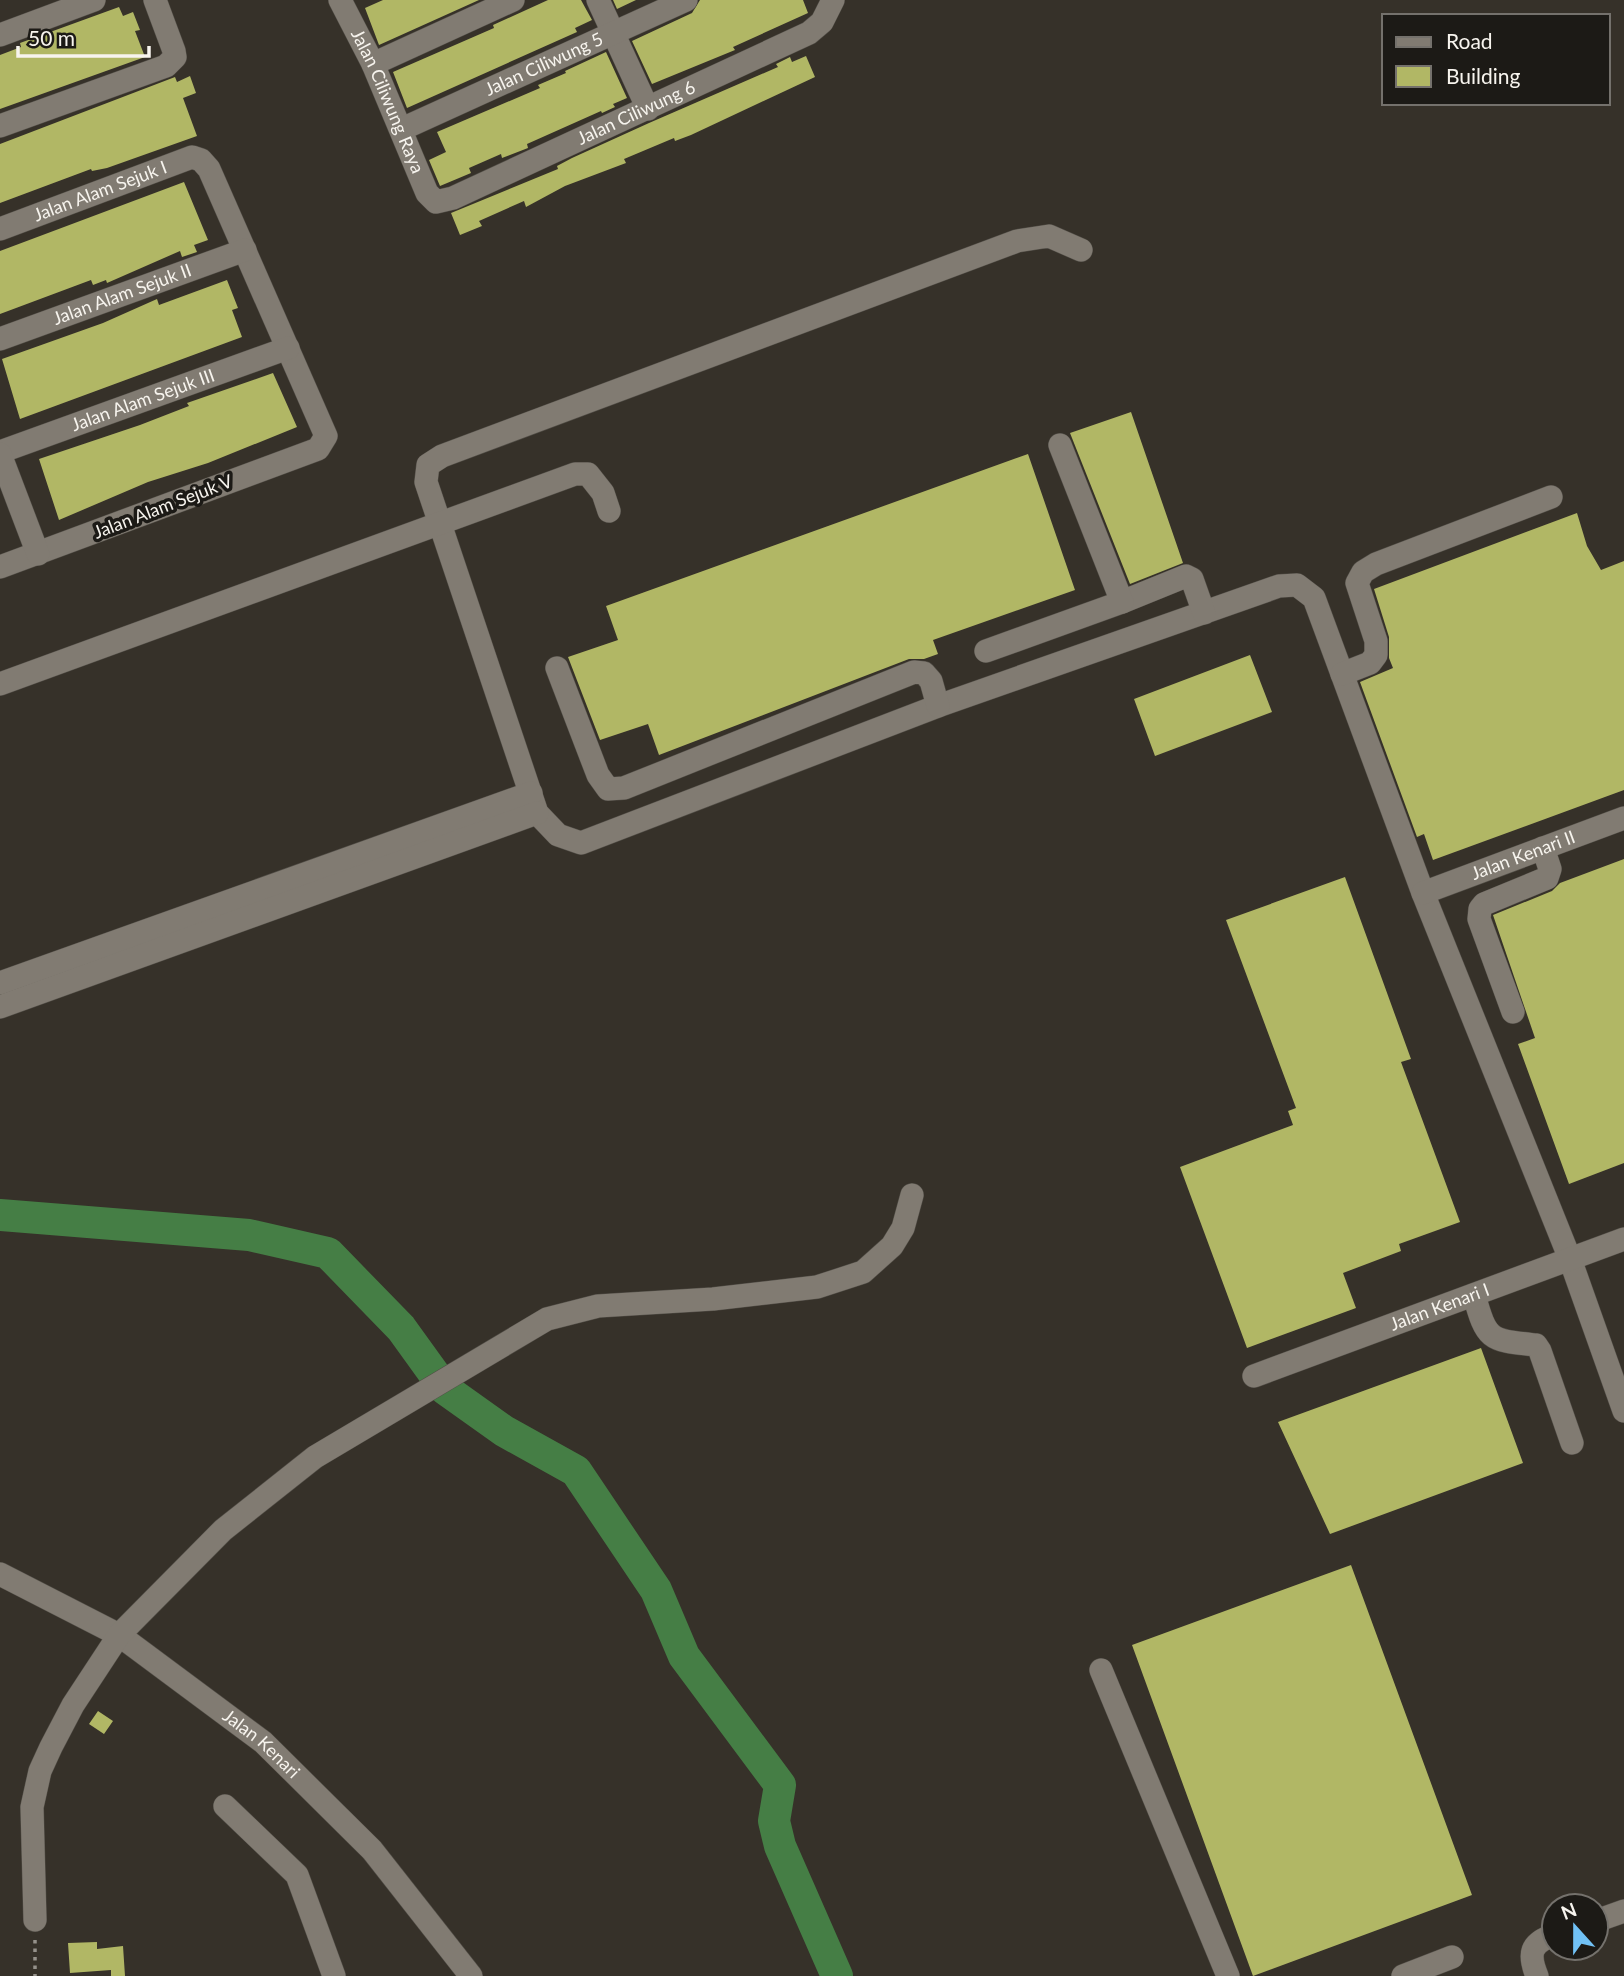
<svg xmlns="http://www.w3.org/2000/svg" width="1624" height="1976" font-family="Lato,sans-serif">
<rect width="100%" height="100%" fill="#363129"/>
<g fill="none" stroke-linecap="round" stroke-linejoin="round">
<path stroke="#457e45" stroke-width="32" d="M 0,1215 L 249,1235 L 328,1253 L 401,1328 L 445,1389 L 504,1431 L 576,1471 L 656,1590 L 684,1656 L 780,1785 L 774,1821 L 780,1846 L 837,1976"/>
</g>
<path fill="#b1b765" d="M 383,0 L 479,0 L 379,45 L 365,8 Z
M 548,0 L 581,0 L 592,20 L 575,28 L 577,32 L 407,108 L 393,72 L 494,28 L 493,25 Z
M 613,0 L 636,0 L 617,9 Z
M 700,0 L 803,0 L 808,13 L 733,47 L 735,50 L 652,84 L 632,41 L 692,13 Z
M 119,7 L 123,16 L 133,12 L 140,30 L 135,31 L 145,57 L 0,109 L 0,55 L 21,47 L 20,43 Z
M 606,52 L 627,98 L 613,104 L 615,107 L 602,113 L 601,111 L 527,144 L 528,148 L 502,158 L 501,154 L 469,168 L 471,173 L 440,186 L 429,160 L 446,152 L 437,132 L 540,88 L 538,85 L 566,73 L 565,71 Z
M 806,56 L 815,77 L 691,135 L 675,141 L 674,138 L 624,159 L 626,163 L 565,186 L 526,207 L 524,201 L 479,221 L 482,226 L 460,235 L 451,213 L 558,169 L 557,166 L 572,158 L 649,123 L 778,67 L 776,64 L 790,57 L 792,62 Z
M 190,76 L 196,93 L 183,98 L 197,136 L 107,168 L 92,171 L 91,169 L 0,203 L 0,144 L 175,77 L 177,82 Z
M 184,182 L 208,240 L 194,245 L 197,252 L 182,257 L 180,251 L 107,283 L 106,280 L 93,285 L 91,280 L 0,314 L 0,251 Z
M 227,280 L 238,308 L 232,310 L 242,337 L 20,419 L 2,359 L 103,323 L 157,299 L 159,305 Z
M 273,373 L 297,427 L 208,463 L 148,482 L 59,520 L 39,459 L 140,425 L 189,406 L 187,403 Z
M 1131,412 L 1183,563 L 1130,584 L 1070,433 Z
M 1028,454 L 1075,590 L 933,640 L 938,654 L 924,659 L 909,659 L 659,755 L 648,724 L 600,740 L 568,657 L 618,640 L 606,606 Z
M 1577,513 L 1587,546 L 1601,570 L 1624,561 L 1624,790 L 1433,860 L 1424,834 L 1417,837 L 1360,682 L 1393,668 L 1389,658 L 1389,637 L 1374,589 Z
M 1250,655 L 1272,712 L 1155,756 L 1134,699 Z
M 1624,859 L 1624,1163 L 1569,1184 L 1518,1044 L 1535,1038 L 1493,915 L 1552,891 L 1560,883 Z
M 1345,877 L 1411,1059 L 1401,1062 L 1460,1222 L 1399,1244 L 1401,1251 L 1343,1273 L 1356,1308 L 1247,1348 L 1180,1167 L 1293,1125 L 1288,1111 L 1296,1108 L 1226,920 Z
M 1481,1348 L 1523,1463 L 1330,1534 L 1278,1422 Z
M 1351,1565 L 1472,1895 L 1253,1976 L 1132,1645 Z
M 98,1711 L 113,1721 L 104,1734 L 89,1724 Z
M 97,1942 L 97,1949 L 123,1946 L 125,1976 L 111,1976 L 111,1970 L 70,1973 L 68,1943 Z"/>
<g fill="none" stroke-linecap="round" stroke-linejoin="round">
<defs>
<g id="minor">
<path id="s1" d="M 340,0 L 373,64 L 427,193 L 436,202 L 453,198 L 809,33 L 822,22 L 833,0"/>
<path d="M 598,0 L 648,109"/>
<path d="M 0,35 L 94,0"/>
<path d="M 373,64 L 513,0"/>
<path d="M 0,126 L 166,66 L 175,57 L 174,51 L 155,0"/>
<path id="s2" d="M 402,129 L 686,0"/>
<path id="s3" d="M 0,229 L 192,157 L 201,160 L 209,169 L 326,436 L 318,449 L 0,567"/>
<path d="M 1081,250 L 1049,236 L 1017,241 L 442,456 L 428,465 L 426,482 L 537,813 L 558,835 L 581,843 L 938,706 L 1279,586 L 1297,585 L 1314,598 L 1423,893 L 1570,1259 L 1624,1411"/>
<path id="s4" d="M 0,339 L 245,250"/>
<path id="s5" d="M 0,452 L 288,348"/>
<path d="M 0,454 L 38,554"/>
<path d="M 1122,602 L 1186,576 L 1192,579 L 1204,613"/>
<path d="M 986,651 L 1122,602 L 1060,445"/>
<path d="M 557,668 L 598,775 L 608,789 L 624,788 L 914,672 L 924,673 L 931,681 L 938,706"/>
<path d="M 1342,674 L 1370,663 L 1376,655 L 1376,641 L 1357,583 L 1363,572 L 1376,564 L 1551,497"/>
<path d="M 0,684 L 575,474 L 588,474 L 603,493 L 609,511"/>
<path id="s6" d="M 1423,893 L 1624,818"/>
<path d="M 0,983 L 531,793"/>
<path d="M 0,1007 L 537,813"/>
<path d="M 1513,1012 L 1479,919 L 1480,909 L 1484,904 L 1547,878 L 1550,869 L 1543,848"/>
<path d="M 1474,1295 C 1487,1341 1489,1340 1536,1345 L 1540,1351 L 1572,1443"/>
<path id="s7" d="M 1254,1376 L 1624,1239"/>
<path id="s8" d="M 0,1574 L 119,1635 L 263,1742 L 372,1850 L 471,1976"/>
<path d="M 1101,1670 L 1228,1976"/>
<path d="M 225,1806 L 297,1875 L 334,1976"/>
<path d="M 35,1920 L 32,1807 L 40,1771 L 51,1747 L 73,1705 L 119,1635 L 223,1530 L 315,1457 L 547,1319 L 598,1306 L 713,1299 L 817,1287 L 863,1272 L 892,1246 L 903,1228 L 912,1195"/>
<path d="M 1596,1921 L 1624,1911"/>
<path d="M 1403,1976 L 1452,1957"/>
<path d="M 1537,1976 C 1528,1954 1530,1943 1554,1935"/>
</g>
</defs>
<use href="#minor" stroke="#524e47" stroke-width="24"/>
<path stroke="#95918a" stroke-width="3.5" stroke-dasharray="3.5 5" stroke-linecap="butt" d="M 35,1940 L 35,1976"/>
<use href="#minor" stroke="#817b72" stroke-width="23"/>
</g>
<g text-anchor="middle" stroke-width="7" stroke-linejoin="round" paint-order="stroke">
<g font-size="18" fill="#f7f4ee" stroke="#1c1a16">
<text dy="6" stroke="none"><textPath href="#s2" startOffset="156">Jalan Ciliwung 5</textPath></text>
<text dy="6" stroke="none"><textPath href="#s1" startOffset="112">Jalan Ciliwung Raya</textPath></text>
<text dy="6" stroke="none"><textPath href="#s1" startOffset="444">Jalan Ciliwung 6</textPath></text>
<text dy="6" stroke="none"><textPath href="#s3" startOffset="107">Jalan Alam Sejuk I</textPath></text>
<text dy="6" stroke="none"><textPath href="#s4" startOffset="130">Jalan Alam Sejuk II</textPath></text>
<text dy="6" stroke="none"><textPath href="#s5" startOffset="152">Jalan Alam Sejuk III</textPath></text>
<text transform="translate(163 507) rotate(-21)" y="6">Jalan Alam Sejuk V</text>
<text dy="6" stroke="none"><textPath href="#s6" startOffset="107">Jalan Kenari II</textPath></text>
<text dy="6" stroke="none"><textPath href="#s7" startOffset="198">Jalan Kenari I</textPath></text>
<text dy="6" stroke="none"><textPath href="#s8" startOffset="313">Jalan Kenari</textPath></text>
</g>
</g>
<rect x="1382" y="14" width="228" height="91" fill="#1c1a16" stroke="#74716c" stroke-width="2"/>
<rect x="1396" y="37" width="35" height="10" fill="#817b72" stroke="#74716c" stroke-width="2"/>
<text x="1446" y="49" font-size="21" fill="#f7f4ee">Road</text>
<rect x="1396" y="66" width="35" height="21" fill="#b1b765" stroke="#74716c" stroke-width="2"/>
<text x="1446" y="84" font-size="21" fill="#f7f4ee">Building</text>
<g transform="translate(1575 1927) rotate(339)"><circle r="33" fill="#1c1a16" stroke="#74716c" stroke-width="2"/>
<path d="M0-5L12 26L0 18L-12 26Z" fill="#71c1f5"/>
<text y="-10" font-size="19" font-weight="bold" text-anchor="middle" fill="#f7f4ee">N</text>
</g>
<path d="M18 46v10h131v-10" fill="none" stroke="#f7f4ee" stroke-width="3.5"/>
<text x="28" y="46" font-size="21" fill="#f7f4ee" stroke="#1c1a16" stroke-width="5" paint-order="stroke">50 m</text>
</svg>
